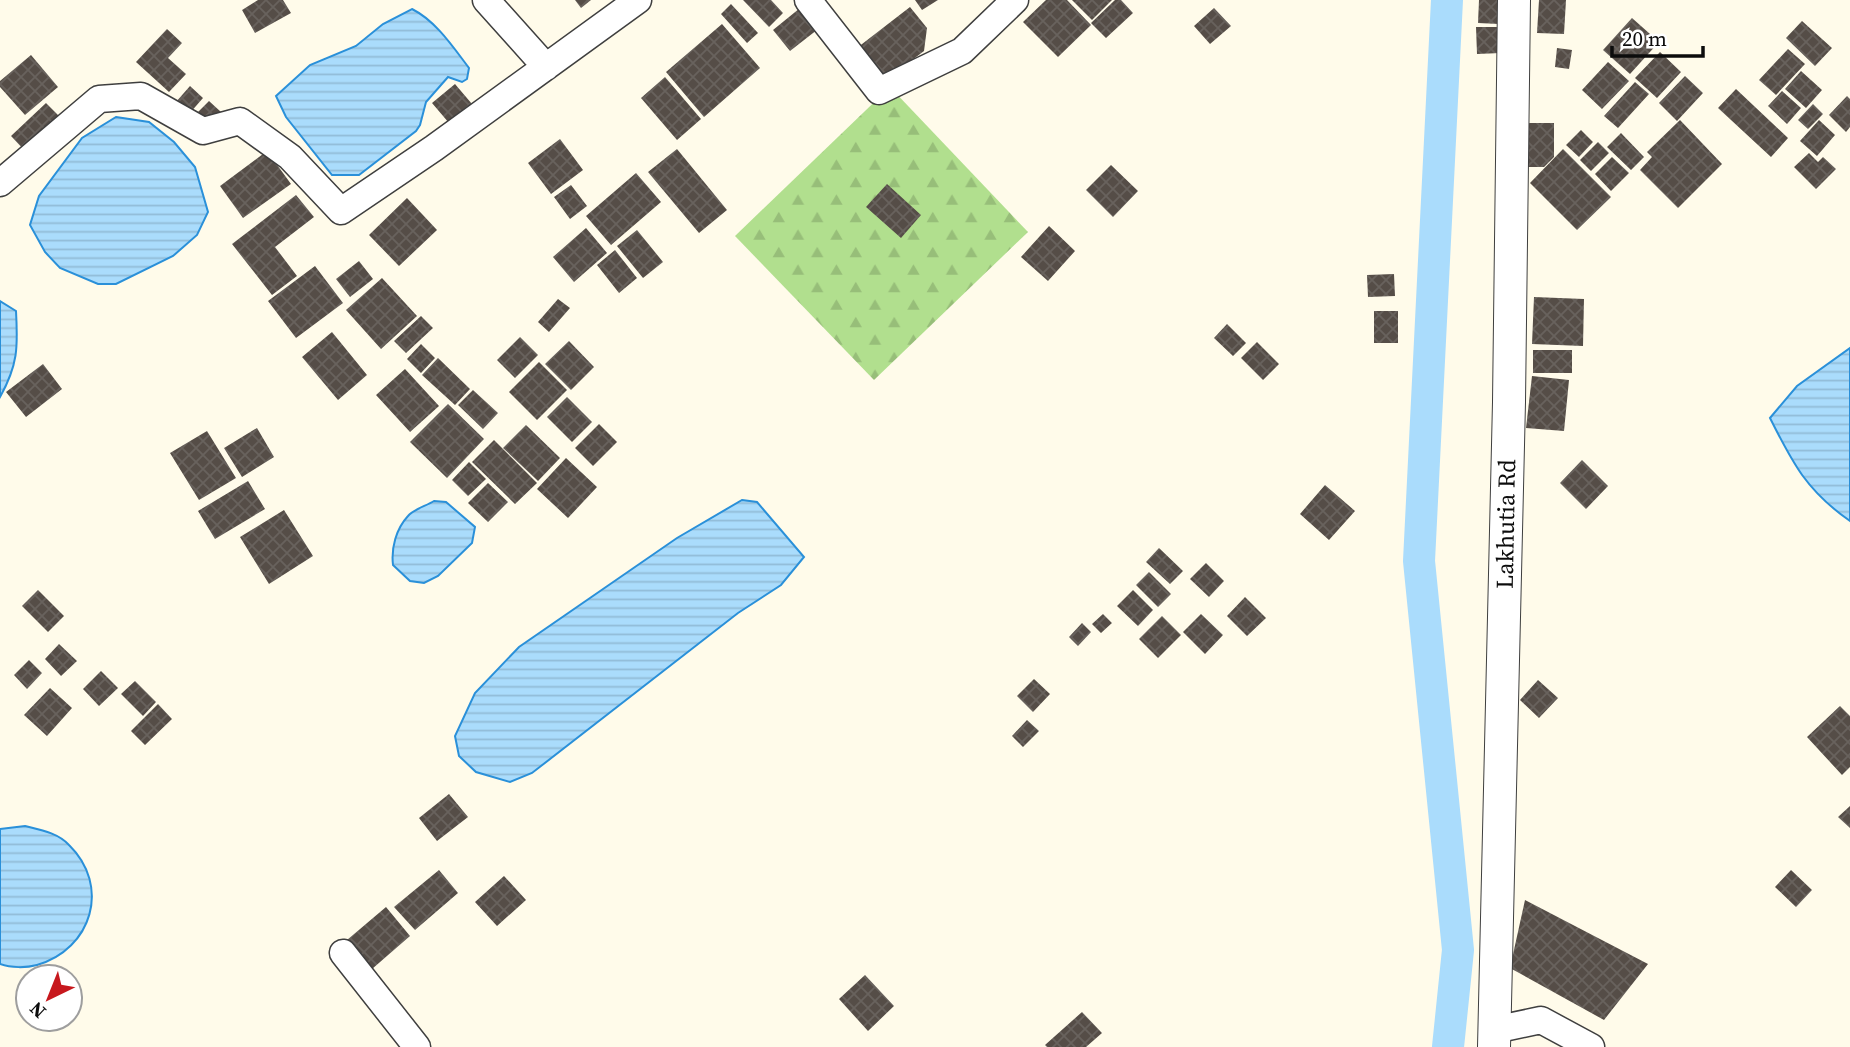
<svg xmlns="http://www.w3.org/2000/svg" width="1850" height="1047" font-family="'Source Serif 4',serif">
<defs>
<pattern id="forest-firs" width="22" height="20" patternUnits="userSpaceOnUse" patternTransform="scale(1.75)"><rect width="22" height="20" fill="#b1df8e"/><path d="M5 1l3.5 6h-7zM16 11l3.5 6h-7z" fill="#97be79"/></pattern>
<pattern id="water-rules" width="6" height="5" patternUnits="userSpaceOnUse" patternTransform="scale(1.75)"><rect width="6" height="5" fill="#aadcfc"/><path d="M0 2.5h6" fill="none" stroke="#91bcd7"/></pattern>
<pattern id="building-cross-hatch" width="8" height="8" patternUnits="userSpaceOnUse" patternTransform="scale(1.75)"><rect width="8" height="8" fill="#554d47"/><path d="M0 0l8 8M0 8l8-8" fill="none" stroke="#68625d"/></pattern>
</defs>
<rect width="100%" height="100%" fill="#fffbea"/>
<path fill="url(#forest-firs)" d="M 890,87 L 1028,232 L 874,380 L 735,236 Z"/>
<path fill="url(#water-rules)" stroke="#2a90d9" stroke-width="2" d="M 412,9 C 436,21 453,47 469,68 L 467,79 L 462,82 L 448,77 L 426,102 L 420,125 L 416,131 L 359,175 L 332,175 L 286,117 L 276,96 L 310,65 L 356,46 L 383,24 Z
M 116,117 L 149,122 L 174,142 L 195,167 L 208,212 L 197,235 L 173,256 L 116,284 L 98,284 L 60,268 L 45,252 L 30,225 L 39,196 L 82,138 Z
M 0,301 L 16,311 C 18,347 18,365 0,397 Z
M 1850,348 L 1850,521 C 1807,491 1793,464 1770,418 L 1797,386 Z
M 742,500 L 757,502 L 804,557 L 781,585 L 738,613 L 532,773 L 510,782 L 476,772 L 459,756 L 455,736 L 475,693 L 519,647 L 677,538 Z
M 434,501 L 446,502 L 475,527 L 472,543 L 438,576 L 424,583 L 410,581 L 393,565 C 391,548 396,529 408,516 C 414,509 426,506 434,501 Z
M 25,826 C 41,830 58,833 69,845 C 111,886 92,949 37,965 C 26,968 11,968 0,964 L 0,829 Z"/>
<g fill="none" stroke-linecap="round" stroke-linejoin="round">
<path stroke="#aadcfc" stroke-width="32" d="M 1447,0 L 1419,561 L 1458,950 L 1448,1047"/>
</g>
<path fill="url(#building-cross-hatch)" d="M 258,0 L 283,0 L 291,13 L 255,33 L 242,10 Z
M 575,0 L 591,0 L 581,8 Z
M 743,0 L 771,0 L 783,13 L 769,27 Z
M 915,0 L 938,0 L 922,10 Z
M 1046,0 L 1067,0 L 1091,25 L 1058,57 L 1023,22 Z
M 1072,0 L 1112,0 L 1092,20 Z
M 1115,0 L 1121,0 L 1133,13 L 1106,38 L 1091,23 Z
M 1479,0 L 1500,0 L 1499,24 L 1478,23 Z
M 1539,0 L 1566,0 L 1564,34 L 1537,33 Z
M 731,4 L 758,33 L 747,43 L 721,14 Z
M 805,4 L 822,26 L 790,51 L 773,30 Z
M 910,7 L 927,28 L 924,51 L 879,85 L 853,51 Z
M 1214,8 L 1231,26 L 1210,44 L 1194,26 Z
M 1632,18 L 1659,42 L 1630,74 L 1603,50 Z
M 1802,21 L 1832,48 L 1815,66 L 1786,38 Z
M 722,24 L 760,68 L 704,117 L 666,72 Z
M 1476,27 L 1500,27 L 1501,53 L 1477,54 Z
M 167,29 L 182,43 L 168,58 L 186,74 L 169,92 L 136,62 Z
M 1557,48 L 1572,50 L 1569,69 L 1555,67 Z
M 1788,49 L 1805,64 L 1776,95 L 1759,80 Z
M 1660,52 L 1681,72 L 1657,98 L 1635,78 Z
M 31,55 L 58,87 L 25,115 L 0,87 L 0,81 Z
M 1608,62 L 1629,81 L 1602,109 L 1582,90 Z
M 1801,71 L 1822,90 L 1806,108 L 1785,89 Z
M 1685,76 L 1703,93 L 1677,121 L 1659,103 Z
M 665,77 L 701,119 L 677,140 L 641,98 Z
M 1635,82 L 1649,94 L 1618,128 L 1604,116 Z
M 455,84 L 472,104 L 449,123 L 432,103 Z
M 190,86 L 203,98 L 189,114 L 176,102 Z
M 1736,89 L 1788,138 L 1771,157 L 1718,108 Z
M 1782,91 L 1801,108 L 1787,124 L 1768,106 Z
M 1847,96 L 1850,99 L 1850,127 L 1846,132 L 1829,115 Z
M 209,101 L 221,112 L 208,126 L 196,114 Z
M 46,103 L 62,119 L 26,152 L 11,136 Z
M 1813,104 L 1823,114 L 1808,129 L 1798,120 Z
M 1680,120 L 1722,164 L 1678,208 L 1640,170 L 1652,157 L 1647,152 Z
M 1819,120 L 1835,135 L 1817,156 L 1800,141 Z
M 1528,123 L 1554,123 L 1554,157 L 1544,167 L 1528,167 Z
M 1581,130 L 1593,142 L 1579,157 L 1566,145 Z
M 1621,133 L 1644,157 L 1631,170 L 1607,147 Z
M 560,139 L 583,170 L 551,194 L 528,163 Z
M 1598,142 L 1609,153 L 1591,171 L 1580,160 Z
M 677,149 L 727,210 L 699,233 L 648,172 Z
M 1563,149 L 1611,197 L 1577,230 L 1530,183 Z
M 267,151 L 291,184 L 243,218 L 220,186 Z
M 1809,153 L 1818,162 L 1823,157 L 1836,169 L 1816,189 L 1794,167 Z
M 1612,157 L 1629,173 L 1611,191 L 1595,174 Z
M 1111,165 L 1138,191 L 1113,217 L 1086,190 Z
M 636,173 L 661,202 L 611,245 L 586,216 Z
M 887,184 L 921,215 L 901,238 L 866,207 Z
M 571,185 L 587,206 L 570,219 L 554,197 Z
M 296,195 L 314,217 L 275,247 L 297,276 L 272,295 L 232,244 Z
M 407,198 L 437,230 L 399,266 L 369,235 Z
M 1049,226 L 1075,251 L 1048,281 L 1021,257 Z
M 586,228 L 607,253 L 574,282 L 553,257 Z
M 637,230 L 663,262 L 643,278 L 617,246 Z
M 615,250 L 637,278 L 619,293 L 597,265 Z
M 359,261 L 373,279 L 350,297 L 336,279 Z
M 315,266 L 343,303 L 296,338 L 268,301 Z
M 1394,274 L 1395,296 L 1368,297 L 1367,275 Z
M 382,278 L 417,316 L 381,349 L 346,310 Z
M 1534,297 L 1584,299 L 1583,346 L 1532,344 Z
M 558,299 L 570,308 L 549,332 L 538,322 Z
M 1374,311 L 1398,311 L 1398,343 L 1374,343 Z
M 421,316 L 433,328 L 406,353 L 394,341 Z
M 1227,324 L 1246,343 L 1233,356 L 1214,338 Z
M 332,332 L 367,375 L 338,400 L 302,357 Z
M 520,337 L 538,355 L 515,378 L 497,360 Z
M 569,341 L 594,367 L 571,390 L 545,364 Z
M 1257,342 L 1279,364 L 1263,380 L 1241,358 Z
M 421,344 L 435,358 L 421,373 L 407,359 Z
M 1533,350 L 1572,350 L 1572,373 L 1533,373 Z
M 438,358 L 470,389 L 455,405 L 422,375 Z
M 539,362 L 567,390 L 537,420 L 509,392 Z
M 43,364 L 62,389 L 26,417 L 6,392 Z
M 405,369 L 439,406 L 410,432 L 376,395 Z
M 1532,376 L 1569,380 L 1564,431 L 1526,428 Z
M 473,390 L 498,413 L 483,429 L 458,405 Z
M 567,397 L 592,422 L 572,442 L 547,417 Z
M 448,404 L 484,439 L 447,478 L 410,442 Z
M 599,424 L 617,442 L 593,466 L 575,448 Z
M 526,425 L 560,458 L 538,481 L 503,448 Z
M 257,428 L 274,457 L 242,477 L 224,448 Z
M 207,431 L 236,478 L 199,500 L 170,453 Z
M 494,440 L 537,483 L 515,504 L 472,462 Z
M 566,458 L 597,487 L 568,518 L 537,489 Z
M 1582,460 L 1608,486 L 1586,509 L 1560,483 Z
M 469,462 L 486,479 L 468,496 L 452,480 Z
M 248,481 L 265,509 L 215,539 L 198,511 Z
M 488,483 L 508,502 L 488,522 L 468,503 Z
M 1325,485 L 1355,511 L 1329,540 L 1300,514 Z
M 284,510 L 313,556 L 269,584 L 240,537 Z
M 1159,548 L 1183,571 L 1170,584 L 1146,562 Z
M 1206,563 L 1224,581 L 1209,597 L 1190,579 Z
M 1149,572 L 1171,594 L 1158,607 L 1136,585 Z
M 38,590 L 64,616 L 48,632 L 22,606 Z
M 1133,590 L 1153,610 L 1138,626 L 1117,606 Z
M 1245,597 L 1266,618 L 1247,636 L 1227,616 Z
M 1103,614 L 1112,623 L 1101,633 L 1092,624 Z
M 1201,614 L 1223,635 L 1205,654 L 1183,632 Z
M 1162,616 L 1181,635 L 1158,658 L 1139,639 Z
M 1082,623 L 1091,632 L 1078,646 L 1069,637 Z
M 59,644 L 77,661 L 61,676 L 45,659 Z
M 29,660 L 42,673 L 27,689 L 14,675 Z
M 101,671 L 118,688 L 99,706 L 83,689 Z
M 1034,679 L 1050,694 L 1033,712 L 1017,696 Z
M 1538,680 L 1558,698 L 1539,718 L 1520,700 Z
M 135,681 L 156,702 L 143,716 L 121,694 Z
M 50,688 L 72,708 L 47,736 L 24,715 Z
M 158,704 L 172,719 L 145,745 L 131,731 Z
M 1840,706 L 1850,716 L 1850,767 L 1842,775 L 1807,737 Z
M 1027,720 L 1039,731 L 1023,747 L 1012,736 Z
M 449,794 L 468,817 L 437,841 L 419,818 Z
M 1850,806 L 1850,828 L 1838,817 Z
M 439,870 L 458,893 L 415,930 L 394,907 Z
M 1791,870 L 1812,890 L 1796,907 L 1775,887 Z
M 504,876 L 526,900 L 497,926 L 475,902 Z
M 1525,900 L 1648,964 L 1604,1020 L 1510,968 Z
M 386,907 L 410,936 L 372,969 L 347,940 Z
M 865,975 L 894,1006 L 868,1031 L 839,999 Z
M 1082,1012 L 1102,1033 L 1086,1047 L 1047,1047 L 1045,1045 Z"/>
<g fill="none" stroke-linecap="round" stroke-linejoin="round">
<defs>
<path id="minor" d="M 486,0 L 546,67
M 808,0 L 879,91 L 962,51 L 1015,0
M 0,183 L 99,99 L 141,96 L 203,131 L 240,121 L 290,157 L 341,211 L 434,148 L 638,0
M 343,953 L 417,1047
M 1494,1030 L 1541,1020 L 1591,1047"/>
<path id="tertiary" d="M 1494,1047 L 1509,402 L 1514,0"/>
</defs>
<use href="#minor" stroke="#3f3f3f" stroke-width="29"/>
<use href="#tertiary" stroke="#3f3f3f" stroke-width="34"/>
<use href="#minor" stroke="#fff" stroke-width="26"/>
<use href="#tertiary" stroke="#fff" stroke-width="32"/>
</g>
<g text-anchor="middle" stroke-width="7" stroke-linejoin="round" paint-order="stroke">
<g font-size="24" fill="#0c0c0c" stroke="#fff">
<text transform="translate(1506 524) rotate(-89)" y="8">Lakhutia Rd</text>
</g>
</g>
<g transform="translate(49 998) rotate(223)"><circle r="33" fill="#ffffff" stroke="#9e9e9e" stroke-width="2"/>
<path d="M0-5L12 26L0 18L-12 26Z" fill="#c7181d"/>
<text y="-10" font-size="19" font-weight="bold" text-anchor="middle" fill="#0c0c0c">N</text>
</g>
<path d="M1612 46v10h91v-10" fill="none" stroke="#0c0c0c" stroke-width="3.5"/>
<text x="1622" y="46" font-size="21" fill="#0c0c0c" stroke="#ffffff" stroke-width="5" paint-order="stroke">20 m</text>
</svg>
